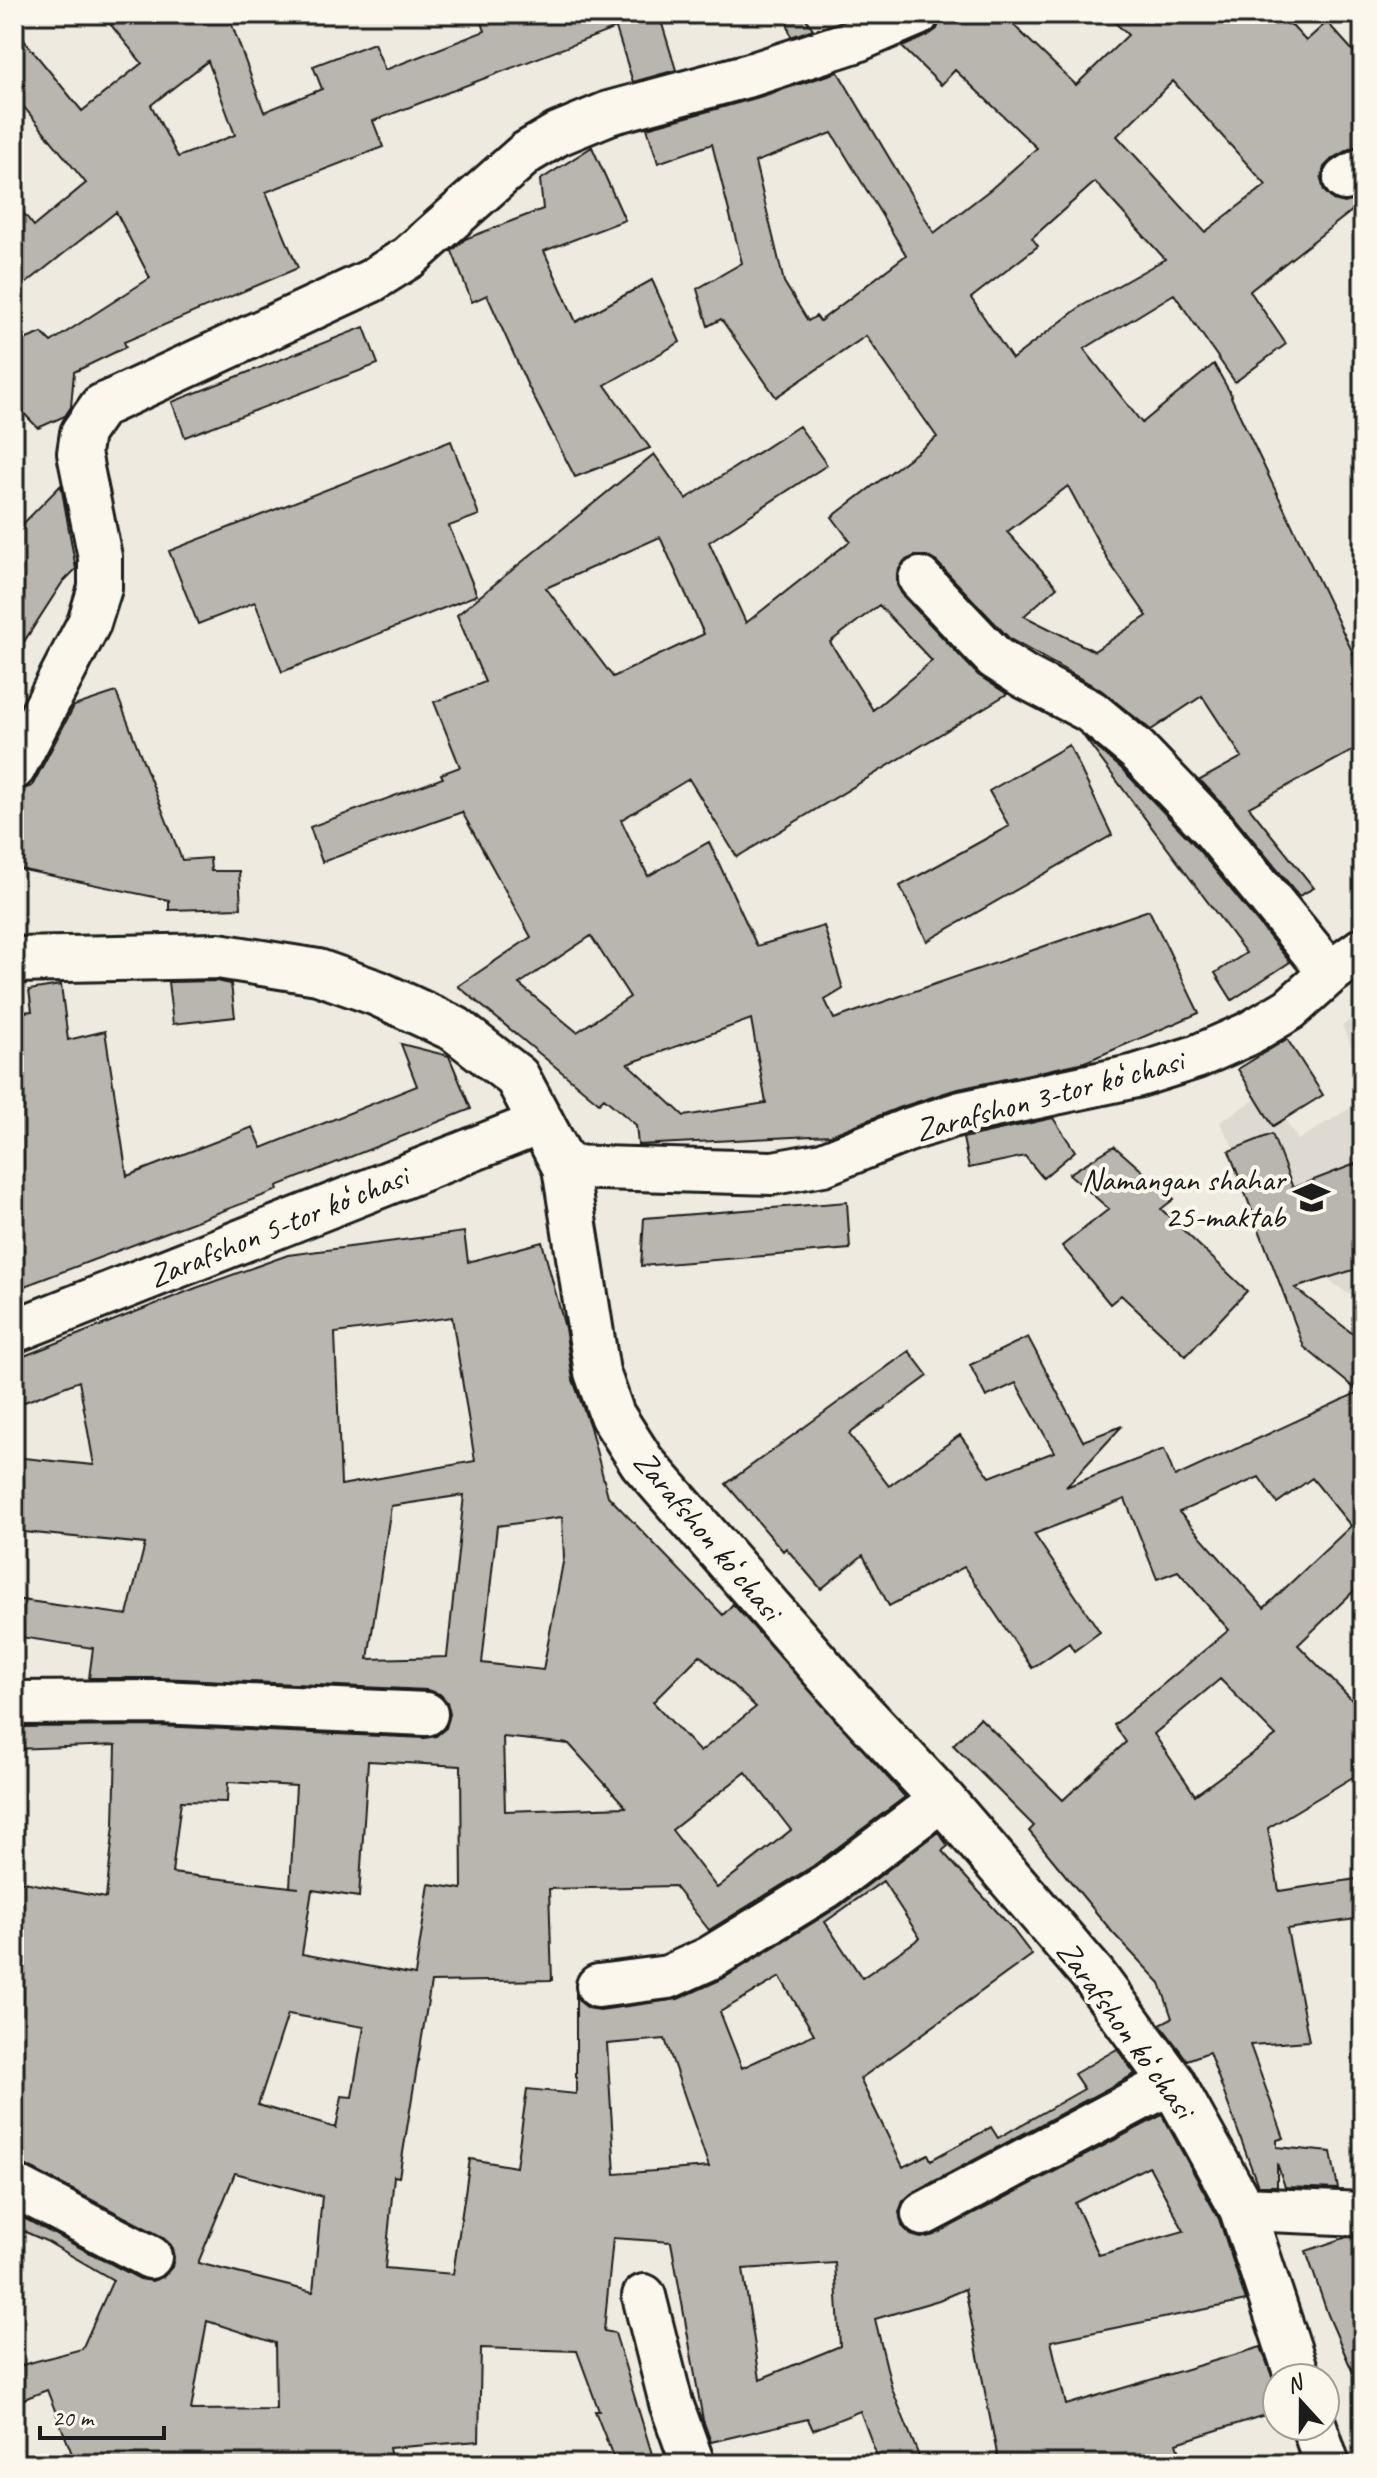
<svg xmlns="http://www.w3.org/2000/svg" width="1377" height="2478" font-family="Caveat,sans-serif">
<rect width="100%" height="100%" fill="#eeeadf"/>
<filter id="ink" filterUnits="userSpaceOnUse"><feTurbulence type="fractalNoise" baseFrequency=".0125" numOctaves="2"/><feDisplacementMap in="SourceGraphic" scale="16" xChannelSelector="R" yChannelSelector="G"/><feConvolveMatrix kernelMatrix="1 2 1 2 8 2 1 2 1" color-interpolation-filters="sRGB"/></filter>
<g filter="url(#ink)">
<path fill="#dedad1" d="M 1363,1009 L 1363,1071 L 1342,1026 Z
M 1268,1091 L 1298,1140 L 1363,1100 L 1363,1303 L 1290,1255 L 1220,1122 Z"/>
<path fill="#b9b6af" stroke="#1c1c1c" stroke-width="2" fill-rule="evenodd" d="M 102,14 L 228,14 L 264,112 L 322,89 L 313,66 L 374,43 L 385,70 L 485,31 L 479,14 L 659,14 L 676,70 L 633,82 L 616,28 L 373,121 L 383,147 L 266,192 L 298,268 L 124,342 L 126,347 L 74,372 L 71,407 L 65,416 L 38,428 L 14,403 L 14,344 L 42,333 L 51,342 L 150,278 L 116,212 L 14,293 L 14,201 L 34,226 L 86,183 L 14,95 L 14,28 L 82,111 L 142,63 ZM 208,61 L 235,135 L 178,157 L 151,105 Z
M 785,14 L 803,14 L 813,29 L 791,37 Z
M 942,14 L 1002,14 L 1076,85 L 1128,35 L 1106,14 L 1281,14 L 1306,41 L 1327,22 L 1363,62 L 1363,145 L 1351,148 L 1333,158 L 1324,167 L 1321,179 L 1324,191 L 1333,200 L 1345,203 L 1363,196 L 1363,202 L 1250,291 L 1286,344 L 1235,382 L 1174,294 L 1084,349 L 1142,423 L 1214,364 L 1232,396 L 1231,397 L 1363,674 L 1363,745 L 1249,807 L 1314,888 L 1299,896 L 1230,812 L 1200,780 L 1242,757 L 1202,696 L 1151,730 L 1101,690 L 1010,639 L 937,562 L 926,556 L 915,556 L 904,561 L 897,573 L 897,585 L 903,596 L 978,675 L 1007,694 L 737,857 L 689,779 L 621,820 L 648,876 L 709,842 L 757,946 L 824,926 L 843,989 L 825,1000 L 834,1019 L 1149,910 L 1199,1013 L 1085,1062 L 954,1090 L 898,1108 L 831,1135 L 638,1145 L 636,1125 L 604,1098 L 599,1103 L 458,986 L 531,937 L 462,812 L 322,862 L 310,827 L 443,778 L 441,774 L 460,767 L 434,702 L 485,682 L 457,615 L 654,454 L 686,499 L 799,426 L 827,465 L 709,542 L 746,623 L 850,541 L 832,517 L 937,437 L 866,336 L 776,397 L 721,319 L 708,326 L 697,289 L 742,263 L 712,144 L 658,163 L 647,128 L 756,98 L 838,72 L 934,233 L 991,189 L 1037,148 L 955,70 L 941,85 L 902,47 L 927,36 L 937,29 ZM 1173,81 L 1266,185 L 1205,232 L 1117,136 ZM 832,133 L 906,255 L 820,321 L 816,316 L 808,321 L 784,282 L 755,162 ZM 1095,182 L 1165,259 L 1080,307 L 1012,359 L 971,298 L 1038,246 L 1032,238 ZM 1068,486 L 1109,562 L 1147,616 L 1094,651 L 1024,616 L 1057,587 L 1007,532 ZM 660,537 L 704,634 L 613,677 L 546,588 ZM 879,605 L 932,661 L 873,710 L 830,642 ZM 591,936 L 630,997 L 577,1032 L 519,984 ZM 751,1019 L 766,1103 L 684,1116 L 628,1064 Z
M 592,147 L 625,220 L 544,251 L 576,322 L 652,280 L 680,342 L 605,385 L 650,448 L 575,477 L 528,386 L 487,295 L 472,302 L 452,251 L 465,239 L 543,209 L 540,180 Z
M 364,327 L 378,364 L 185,437 L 172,402 Z
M 451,441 L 479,515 L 449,526 L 477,595 L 282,672 L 255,602 L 198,624 L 169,551 Z
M 61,485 L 76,569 L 62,583 L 14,657 L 14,533 Z
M 116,692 L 182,860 L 210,858 L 211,871 L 239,871 L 241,908 L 169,910 L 169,900 L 14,868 L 14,799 L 18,791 L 32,786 L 74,706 Z
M 1084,737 L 1121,768 L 1193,843 L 1290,962 L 1232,1000 L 1215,973 L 1246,953 Z
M 1069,745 L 1112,835 L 927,941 L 900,886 L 1009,826 L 989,791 Z
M 216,981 L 231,984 L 235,1017 L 173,1024 L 168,982 Z
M 61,985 L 68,1040 L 105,1031 L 127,1176 L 253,1127 L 262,1148 L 417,1086 L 401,1044 L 449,1056 L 471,1109 L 277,1186 L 278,1190 L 14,1290 L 14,1013 L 32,1011 L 29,990 Z
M 1287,1039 L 1323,1095 L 1273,1126 L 1238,1069 Z
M 1053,1118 L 1075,1151 L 1043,1178 L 1025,1156 L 969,1168 L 963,1138 Z
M 1272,1134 L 1293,1188 L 1363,1161 L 1363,1202 L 1354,1206 L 1363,1234 L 1363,1267 L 1295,1288 L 1363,1342 L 1363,1582 L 1298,1645 L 1353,1701 L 1363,1702 L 1363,1771 L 1268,1828 L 1279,1891 L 1363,1878 L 1363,1918 L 1287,1929 L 1309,2041 L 1250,2045 L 1284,2138 L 1277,2140 L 1277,2147 L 1331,2152 L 1338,2189 L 1285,2187 L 1277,2163 L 1277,2186 L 1258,2186 L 1209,2052 L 1187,2060 L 1160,2024 L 1172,2018 L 1160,1983 L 1113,1933 L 1029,1831 L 1034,1826 L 953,1745 L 980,1718 L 1063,1800 L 1126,1742 L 1114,1725 L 1229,1630 L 1178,1571 L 1157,1579 L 1125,1499 L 1034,1534 L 1100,1632 L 1074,1651 L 1069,1643 L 1032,1668 L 964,1567 L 889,1606 L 863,1555 L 821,1589 L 786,1548 L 783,1551 L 726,1484 L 909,1351 L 928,1376 L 849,1434 L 889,1486 L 960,1435 L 990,1477 L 1054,1452 L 1016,1383 L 986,1397 L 970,1365 L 1028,1337 L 1083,1441 L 1122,1426 L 1066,1487 L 1164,1449 L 1175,1477 L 1359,1392 L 1304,1347 L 1229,1151 ZM 1259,1477 L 1277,1503 L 1312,1478 L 1351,1526 L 1264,1608 L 1179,1512 ZM 1220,1679 L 1276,1736 L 1195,1795 L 1154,1734 Z
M 1114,1146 L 1174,1199 L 1161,1209 L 1247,1291 L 1186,1356 L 1121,1295 L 1110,1304 L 1062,1246 L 1109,1209 L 1069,1174 Z
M 847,1202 L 850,1249 L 641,1266 L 644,1218 Z
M 464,1232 L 468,1262 L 542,1242 L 565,1328 L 573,1380 L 590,1427 L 608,1496 L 723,1615 L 733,1604 L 905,1797 L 813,1866 L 709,1930 L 674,1886 L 549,1889 L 552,1980 L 431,1982 L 399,2177 L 394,2176 L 385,2268 L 453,2274 L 470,2159 L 516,2167 L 527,2089 L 576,2094 L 576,1993 L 579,2001 L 588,2008 L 600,2010 L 678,1999 L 722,1979 L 840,1906 L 938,1832 L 948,1846 L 942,1851 L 1010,1926 L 1032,1955 L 860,2079 L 903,2167 L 928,2154 L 931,2160 L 991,2127 L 998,2138 L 1084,2089 L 1074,2074 L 1117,2049 L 1135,2074 L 912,2193 L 903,2201 L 899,2212 L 902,2226 L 911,2235 L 921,2238 L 934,2235 L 1162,2115 L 1219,2219 L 1246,2301 L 1051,2341 L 1066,2405 L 1261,2347 L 1277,2390 L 1277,2411 L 1177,2443 L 1180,2453 L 1145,2464 L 999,2464 L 965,2289 L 939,2300 L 875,2319 L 892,2389 L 922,2464 L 880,2464 L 860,2411 L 813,2430 L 808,2419 L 711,2442 L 703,2420 L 671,2242 L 613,2238 L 604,2331 L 615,2333 L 655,2464 L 616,2464 L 595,2411 L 599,2411 L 577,2351 L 481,2348 L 479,2441 L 389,2448 L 392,2464 L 76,2464 L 47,2390 L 14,2403 L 14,2367 L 82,2349 L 113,2280 L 46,2241 L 14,2227 L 14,2213 L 140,2279 L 152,2281 L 163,2277 L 172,2267 L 174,2257 L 171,2245 L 161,2236 L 25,2165 L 14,2162 L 14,1880 L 106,1898 L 114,1825 L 116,1745 L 14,1749 L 14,1727 L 159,1726 L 425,1738 L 436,1736 L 446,1728 L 450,1714 L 447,1702 L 440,1694 L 427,1690 L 160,1678 L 89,1678 L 93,1648 L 14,1636 L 14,1599 L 127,1615 L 145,1544 L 14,1531 L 14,1457 L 94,1465 L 79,1381 L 14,1406 L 14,1360 L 196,1288 L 288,1255 ZM 452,1317 L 475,1461 L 341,1485 L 335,1333 ZM 464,1495 L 447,1657 L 368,1659 L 391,1506 ZM 562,1517 L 564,1557 L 543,1670 L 482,1663 L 497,1526 ZM 700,1655 L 756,1707 L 700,1752 L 653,1702 ZM 503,1737 L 569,1744 L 626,1807 L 505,1811 ZM 368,1761 L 461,1766 L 462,1889 L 429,1884 L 415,1975 L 302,1954 L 312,1890 L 359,1897 ZM 746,1772 L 791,1830 L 717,1888 L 672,1830 ZM 228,1782 L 296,1786 L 290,1887 L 299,1888 L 172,1873 L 181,1801 L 227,1802 ZM 883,1881 L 920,1938 L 862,1978 L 825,1922 ZM 780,1977 L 814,2034 L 742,2068 L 720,2012 ZM 288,2014 L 364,2027 L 352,2097 L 342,2096 L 336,2128 L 258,2105 ZM 665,2039 L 709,2167 L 615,2174 L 607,2044 ZM 1149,2166 L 1184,2231 L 1099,2255 L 1075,2203 ZM 235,2173 L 322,2196 L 313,2292 L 198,2263 ZM 835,2263 L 840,2346 L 760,2379 L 743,2269 ZM 207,2321 L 275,2343 L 276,2409 L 191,2410 Z
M 1347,2237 L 1363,2238 L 1363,2396 L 1328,2315 L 1306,2251 Z"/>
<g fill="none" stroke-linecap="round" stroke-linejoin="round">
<defs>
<path id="minor" d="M 1345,179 L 1363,169
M 920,579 L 995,658 L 1025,677 L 1090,711 L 1137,750 L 1211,827 L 1330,973
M 14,768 L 89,623 L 100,588 L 100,557 L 79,453 L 82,433 L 101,406 L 371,281 L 409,257 L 526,153 L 558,134 L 609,113 L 750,75 L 855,41 L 918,14
M 565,1167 L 773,1173 L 823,1164 L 905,1131 L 961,1113 L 1136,1076 L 1196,1057 L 1248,1034 L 1290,1009 L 1330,973 L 1363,949
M 14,1331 L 542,1122
M 14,1703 L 159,1702 L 426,1714
M 598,1986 L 668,1977 L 710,1958 L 827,1886 L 942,1799
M 14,2186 L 150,2257
M 1242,2209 L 1363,2214
M 923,2214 L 1172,2082
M 644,2296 L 671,2403 L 693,2464"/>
<path id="tertiary" d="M 14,960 L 218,956 L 318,972 L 377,993 L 455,1029 L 517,1077 L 565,1167 L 597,1372 L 612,1415 L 642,1462 L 854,1705 L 942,1799 L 1094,1976 L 1172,2082 L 1242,2209 L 1298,2378
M 1314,2426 L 1327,2464"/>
</defs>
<use href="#minor" stroke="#1c1c1c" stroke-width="48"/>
<use href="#tertiary" stroke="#1c1c1c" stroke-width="50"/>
<use href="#minor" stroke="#fbf7ec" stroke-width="42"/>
<use href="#tertiary" stroke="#fbf7ec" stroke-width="44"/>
</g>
</g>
<defs>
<symbol id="school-bare" viewBox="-9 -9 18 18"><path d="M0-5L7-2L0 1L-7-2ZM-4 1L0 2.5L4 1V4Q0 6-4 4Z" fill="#1c1c1c" stroke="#fbf7ec" stroke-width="2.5" paint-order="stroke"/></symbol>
</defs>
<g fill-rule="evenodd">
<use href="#school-bare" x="1286" y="1172" width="51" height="51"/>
</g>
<g text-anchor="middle" stroke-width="8" stroke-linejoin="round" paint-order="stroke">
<g font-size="32" fill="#1c1c1c" stroke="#fbf7ec">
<text transform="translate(1049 1095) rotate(-15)" y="11">Zarafshon 3-tor koʻchasi</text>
<text transform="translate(278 1226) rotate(-22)" y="11">Zarafshon 5-tor koʻchasi</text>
<text transform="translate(708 1535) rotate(50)" y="11">Zarafshon koʻchasi</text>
<text transform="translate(1126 2029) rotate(54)" y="11">Zarafshon koʻchasi</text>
</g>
<g font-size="32" fill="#1c1c1c" stroke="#fbf7ec" text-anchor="end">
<text x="1285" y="1190">Namangan shahar<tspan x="1285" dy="37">25-maktab</tspan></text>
</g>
</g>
<rect width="1377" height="2478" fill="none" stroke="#fbf7ec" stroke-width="48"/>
<rect x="24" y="24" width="1329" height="2430" fill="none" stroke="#1c1c1c" stroke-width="3" filter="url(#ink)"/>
<g transform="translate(1301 2402) rotate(339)"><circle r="38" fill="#fbf7ec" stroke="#a29f99" stroke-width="2"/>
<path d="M0-6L14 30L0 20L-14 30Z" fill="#1c1c1c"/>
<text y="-12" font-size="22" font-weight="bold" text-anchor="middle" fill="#1c1c1c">N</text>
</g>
<path d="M40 2426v12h124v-12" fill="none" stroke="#1c1c1c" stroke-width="4"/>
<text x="52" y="2426" font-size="24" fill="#1c1c1c" stroke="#fbf7ec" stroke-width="6" paint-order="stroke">20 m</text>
</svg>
